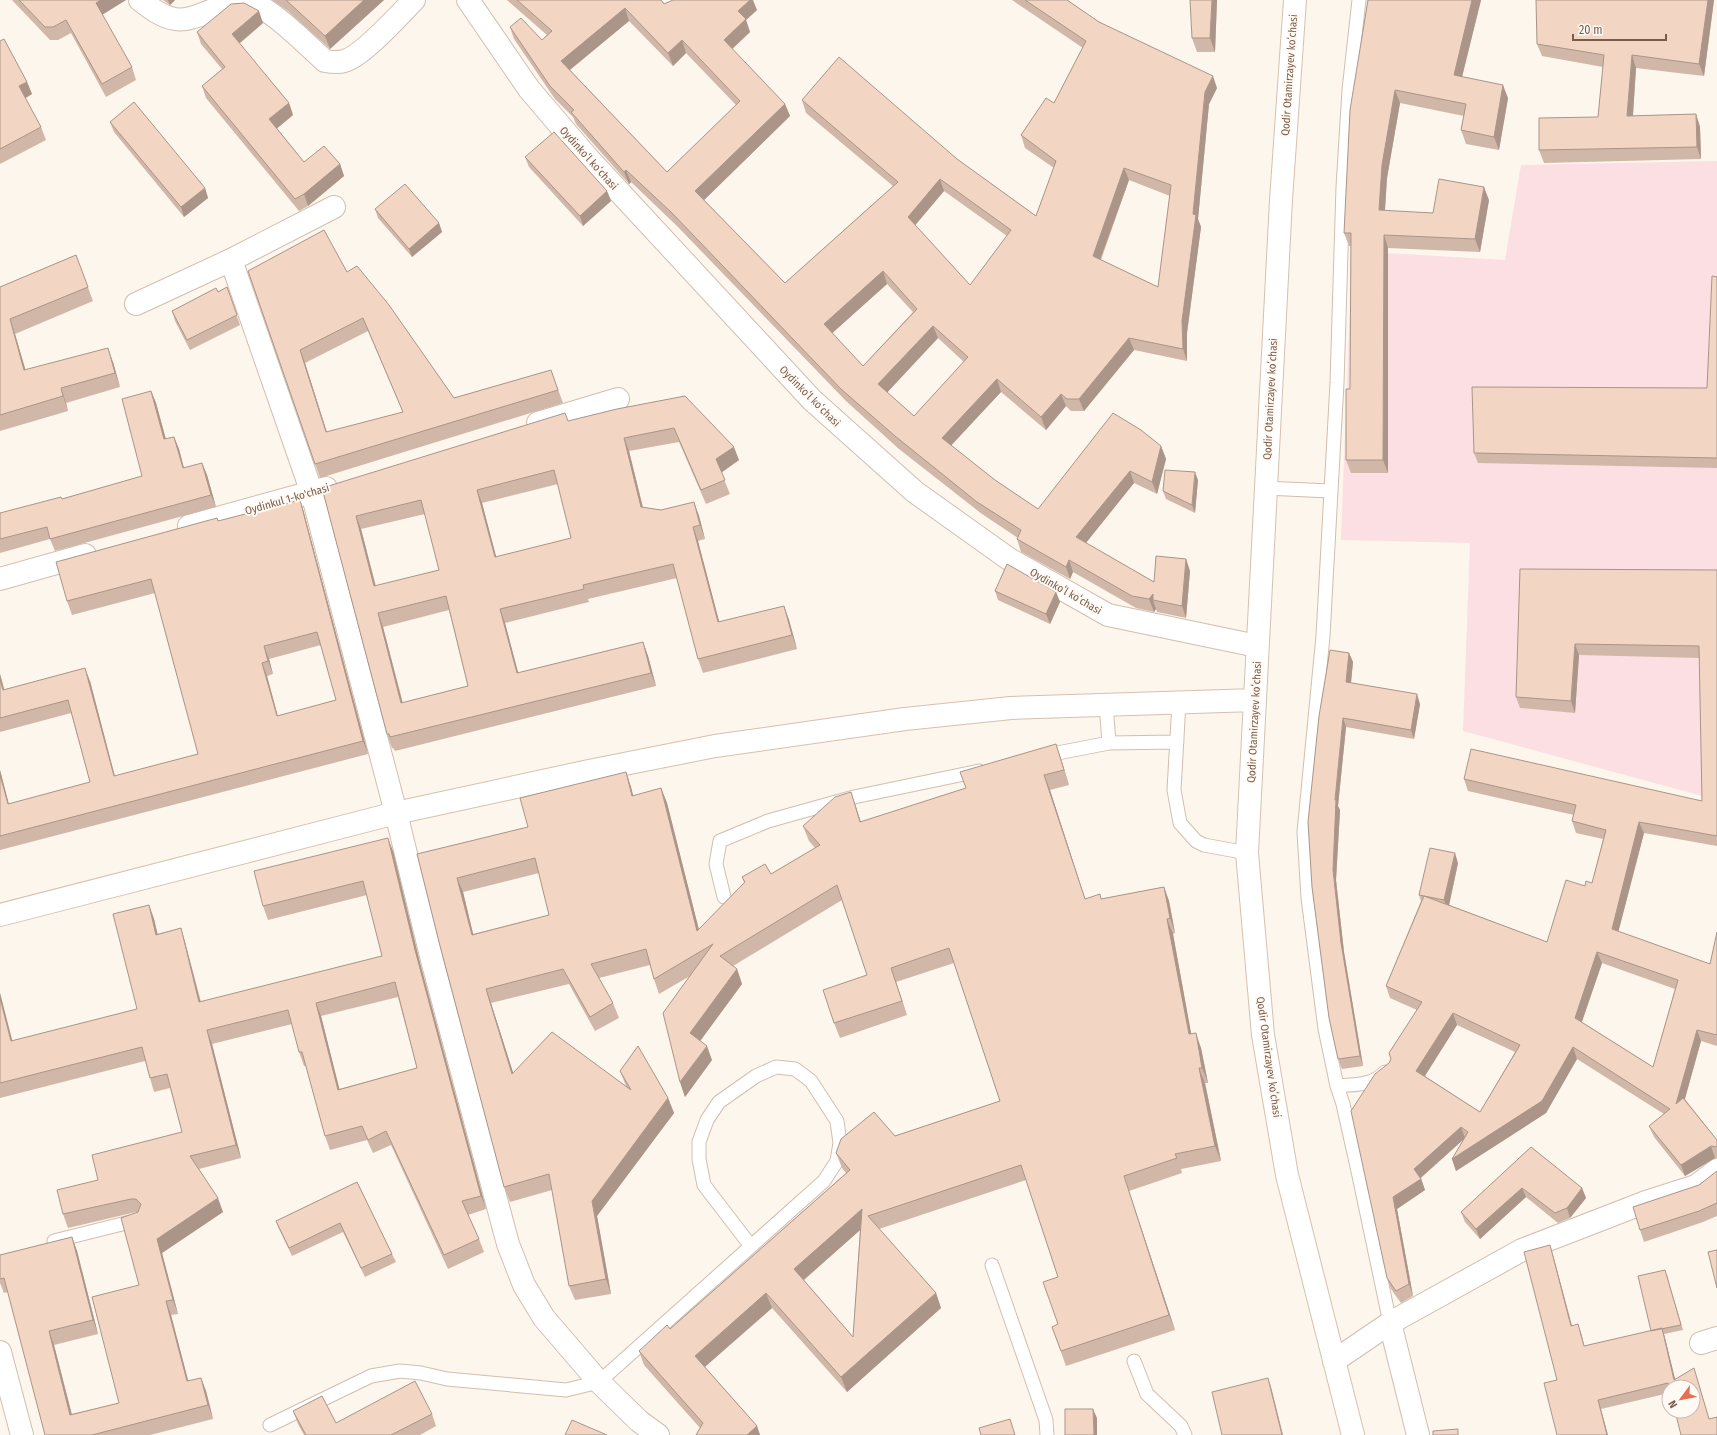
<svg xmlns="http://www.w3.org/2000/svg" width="1717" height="1435" font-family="'Fira Sans Condensed',sans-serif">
<rect width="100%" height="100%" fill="#fdf6ec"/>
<path fill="#fbdfe3" d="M 1717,161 L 1717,800 L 1463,731 L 1470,543 L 1341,540 L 1352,251 L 1505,260 L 1521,165 Z"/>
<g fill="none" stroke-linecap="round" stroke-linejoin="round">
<defs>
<path id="lane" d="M 1359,0 L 1349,90 L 1343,187 L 1337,383 L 1323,636 L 1304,832 L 1308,898 L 1325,1029 L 1337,1086 L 1343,1104 L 1358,1171 L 1390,1323
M 1266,488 L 1330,491
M 1179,702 L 1174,790 L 1180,823 L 1196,841 L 1204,845 L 1247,853
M 1106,704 L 1109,743
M 1042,756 L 1109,743 L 1177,742
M 724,897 L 716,864 L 720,841 L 768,821 L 854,797 L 979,771
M 1337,1086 C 1355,1084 1372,1086 1385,1072
M 54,1241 L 138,1220
M 992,1265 L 1046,1420 L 1047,1435
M 1134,1361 L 1147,1394 L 1181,1426 L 1185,1435
M 270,1425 L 371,1376 L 400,1371 L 421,1373 L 447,1379 L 566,1390 L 599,1382 L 824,1181 L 837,1161 L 840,1143 L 837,1121 L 811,1081 L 795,1069 L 776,1067 L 756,1076 L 719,1102 L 707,1120 L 699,1142 L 699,1159 L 704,1185 L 750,1245"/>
<path id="street" d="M 140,0 C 150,8 162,17 175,19 C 196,23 221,0 251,2 C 275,12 305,43 325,61 C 331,62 338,63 344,61 C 362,57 400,14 414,0
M 468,0 L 529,89 L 587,157 L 812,400 L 915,492 L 1009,559 L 1108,615 L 1257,646
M 231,260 L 312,493 L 396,813 L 432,960 L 508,1244 L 524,1285 L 544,1318 L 599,1382 L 639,1421 L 658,1435
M 136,304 L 231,260 L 334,207
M 538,423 L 618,399
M 189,526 L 326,488
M 0,579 L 85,555
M 1390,1323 L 1418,1435
M 1701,1343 L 1717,1338
M 0,1352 L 22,1435
M 1334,1361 L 1390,1323 L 1522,1250 L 1646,1202 L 1696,1186 L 1717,1170"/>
<path id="secondary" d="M 1295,0 L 1281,200 L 1247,853 L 1263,1035 L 1287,1175 L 1353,1435
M 0,915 L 396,813 L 589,771 L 715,746 L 905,719 L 1011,708 L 1255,700"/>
</defs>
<use href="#lane" stroke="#d1beb0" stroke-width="15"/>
<use href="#street" stroke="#d1beb0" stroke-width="24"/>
<use href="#secondary" stroke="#d6c0b0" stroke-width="24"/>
<use href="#lane" stroke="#fff" stroke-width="13"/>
<use href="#street" stroke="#fff" stroke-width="22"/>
<use href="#secondary" stroke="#fff" stroke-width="22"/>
</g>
<path fill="#d1b7a8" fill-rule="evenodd" d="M 12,0 L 126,0 L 102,15 L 132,67 L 136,80 L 106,97 L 71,33 L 58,40 L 50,40 Z
M 163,0 L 175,0 L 170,5 Z
M 272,0 L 384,0 L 330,49 L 288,11 Z
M 507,0 L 661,0 L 664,4 L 757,10 L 746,20 L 750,32 L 732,49 L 785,104 L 790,116 L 704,200 L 785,283 L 893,186 L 806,113 L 802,100 L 957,159 L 1036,216 L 1054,168 L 1025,148 L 1021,135 L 1054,103 L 1083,48 L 1012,0 L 1067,0 L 1099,22 L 1217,88 L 1209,104 L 1198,219 L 1201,227 L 1187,333 L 1187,361 L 1134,350 L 1084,411 L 1071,411 L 1066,406 L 1046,430 L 1001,392 L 951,445 L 995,480 L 1038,509 L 1161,446 L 1166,459 L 1157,494 L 1134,483 L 1086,543 L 1154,582 L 1186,559 L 1190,571 L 1186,618 L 1157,612 L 1156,609 L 1154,612 L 1136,608 L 1073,572 L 1070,579 L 1021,552 L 1017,539 L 1018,538 L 982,514 L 899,449 L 846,401 L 677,226 L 631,182 L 629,184 L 576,124 L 573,117 L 555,99 L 514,39 L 510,27 L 542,40 L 547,35 ZM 629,21 L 673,66 L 686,53 L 736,105 L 667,172 L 570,70 ZM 1129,180 L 1170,196 L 1158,287 L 1101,260 ZM 944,191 L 1007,236 L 970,285 L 915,225 ZM 887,284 L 913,312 L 863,366 L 832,333 ZM 938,338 L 964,362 L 914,416 L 887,392 Z
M 1217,0 L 1215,52 L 1197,52 L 1192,38 Z
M 1368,0 L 1481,0 L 1462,77 L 1508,98 L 1499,150 L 1466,144 L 1461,130 L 1464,116 L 1400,103 L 1387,178 L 1385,211 L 1433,213 L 1489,200 L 1480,252 L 1388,248 L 1388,473 L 1351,473 L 1346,460 L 1350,389 L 1351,246 L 1349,246 L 1344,233 Z
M 1714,0 L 1704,76 L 1636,68 L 1633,116 L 1696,114 L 1700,127 L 1701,159 L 1544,163 L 1539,150 L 1598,117 L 1603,67 L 1542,56 L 1537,44 Z
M 263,23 L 239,44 L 289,103 L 293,115 L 277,128 L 304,162 L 340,164 L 344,176 L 308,206 L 299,211 L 206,98 L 202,86 L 222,69 L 201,44 L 197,32 Z
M 0,41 L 27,82 L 32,94 L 25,98 L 41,127 L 46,140 L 0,164 Z
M 110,122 L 205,188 L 208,198 L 184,217 L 114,132 Z
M 525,157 L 607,191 L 611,201 L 583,226 L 529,167 Z
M 375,209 L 439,223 L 442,232 L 412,257 L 378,218 Z
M 76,255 L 93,301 L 15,334 L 25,370 L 113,362 L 120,387 L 66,403 L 68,411 L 0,431 L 0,287 Z
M 248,271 L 347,272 L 454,398 L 551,370 L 563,403 L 320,478 ZM 368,331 L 403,412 L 327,432 L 305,363 Z
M 1717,277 L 1717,468 L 1478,463 L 1474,453 L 1707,388 Z
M 227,287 L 240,325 L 190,350 L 175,321 L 172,311 L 218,292 Z
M 151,391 L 156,403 L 166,439 L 174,437 L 179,449 L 184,468 L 202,463 L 207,475 L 216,507 L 55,551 L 50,539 L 0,553 L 0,513 L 62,499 L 142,476 Z
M 685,396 L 739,460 L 721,472 L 730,494 L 706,504 L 679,442 L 629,451 L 643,507 L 661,510 L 694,502 L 699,516 L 705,539 L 698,541 L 719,622 L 784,606 L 789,620 L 797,649 L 703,673 L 698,659 L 677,578 L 588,599 L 589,602 L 505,623 L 518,673 L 643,642 L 648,656 L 656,686 L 395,751 L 393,748 L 392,748 L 387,734 L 322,488 L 568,421 ZM 558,484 L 571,538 L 496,557 L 482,503 ZM 425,514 L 439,570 L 376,586 L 361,529 ZM 449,610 L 468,686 L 403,703 L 383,627 Z
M 1198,480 L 1195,513 L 1166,499 L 1163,491 Z
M 300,500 L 304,513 L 368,754 L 0,850 L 0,770 L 9,804 L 90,782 L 71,713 L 0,732 L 0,674 L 4,690 L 90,681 L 115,776 L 198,754 L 155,593 L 72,615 L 67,601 L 219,521 ZM 321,645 L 336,700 L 278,716 L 267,676 L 273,674 L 269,659 Z
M 1520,569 L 1717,570 L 1717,846 L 1644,833 L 1618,932 L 1710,964 L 1717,932 L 1717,1046 L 1701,1041 L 1685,1099 L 1717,1140 L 1717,1158 L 1715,1158 L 1685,1176 L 1654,1137 L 1649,1126 L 1664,1114 L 1577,1059 L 1546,1113 L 1456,1171 L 1452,1159 L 1463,1140 L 1421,1178 L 1425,1190 L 1397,1209 L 1413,1296 L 1401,1303 L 1391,1289 L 1387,1278 L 1389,1063 L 1417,1010 L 1390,998 L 1386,986 L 1421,901 L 1419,895 L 1458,863 L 1449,905 L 1547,942 L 1585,886 L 1592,883 L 1603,839 L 1576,833 L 1572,821 L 1574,815 L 1468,791 L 1464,779 L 1702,801 L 1700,658 L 1579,655 L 1575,713 L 1520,708 L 1516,697 ZM 1602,963 L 1675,989 L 1653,1067 L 1582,1022 ZM 1457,1025 L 1515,1052 L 1480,1112 L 1425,1076 Z
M 995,591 L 1056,592 L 1060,602 L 1050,624 L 998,600 Z
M 1349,653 L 1353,662 L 1351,683 L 1420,704 L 1414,739 L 1346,727 L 1338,806 L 1340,810 L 1336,880 L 1344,952 L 1363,1066 L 1342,1069 L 1338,1059 L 1312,887 Z
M 1056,744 L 1061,759 L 1069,785 L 1050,790 L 1085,899 L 1101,899 L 1164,887 L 1169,901 L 1175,933 L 1173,934 L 1191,1034 L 1201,1048 L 1208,1083 L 1205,1083 L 1221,1161 L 1181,1169 L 1182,1173 L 1129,1191 L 1175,1330 L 1066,1366 L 1052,1327 L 1058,1324 L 1058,1277 L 1026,1180 L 879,1229 L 936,1293 L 941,1308 L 847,1392 L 772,1308 L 705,1367 L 757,1426 L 760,1435 L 696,1435 L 700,1428 L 644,1365 L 639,1351 L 670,1329 L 846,1173 L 842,1168 L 836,1153 L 895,1136 L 1000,1101 L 954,963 L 896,982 L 907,1015 L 840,1038 L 834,1023 L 867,975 L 842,900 L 733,966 L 737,969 L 742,984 L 700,1041 L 712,1060 L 685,1097 L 680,1082 L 690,976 L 659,994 L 654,979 L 650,965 L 599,978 L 613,1003 L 619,1018 L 595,1031 L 569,984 L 491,1003 L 513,1073 L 626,1086 L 620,1071 L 668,1098 L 674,1113 L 597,1216 L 611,1294 L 575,1300 L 569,1286 L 552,1190 L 510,1202 L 504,1187 L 417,854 L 528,827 L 626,772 L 631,787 L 633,796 L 661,788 L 667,803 L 699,930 L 744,883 L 742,877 L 771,874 L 815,848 L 809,841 L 803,826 L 856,807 L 861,822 L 966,788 ZM 539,873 L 549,915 L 473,934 L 463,892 ZM 860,1230 L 853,1337 L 804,1280 Z
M 393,851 L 420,963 L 486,1209 L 468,1215 L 479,1239 L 484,1252 L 448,1269 L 391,1145 L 373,1153 L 367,1140 L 330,1150 L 325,1136 L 306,1066 L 304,1066 L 299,1052 L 292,1024 L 212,1044 L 241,1158 L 199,1169 L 223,1212 L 162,1253 L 178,1314 L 171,1315 L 188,1381 L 201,1378 L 206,1391 L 213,1419 L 150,1435 L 45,1435 L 8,1292 L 4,1293 L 0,1283 L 0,1255 L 72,1237 L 77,1251 L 98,1334 L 54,1345 L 72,1414 L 119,1403 L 139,1285 L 138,1212 L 136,1212 L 68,1228 L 63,1214 L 98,1180 L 182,1132 L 170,1088 L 154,1092 L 150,1078 L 145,1061 L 0,1098 L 0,993 L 12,1041 L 137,1009 L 149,905 L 154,919 L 157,934 L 181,928 L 185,942 L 201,1002 L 382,956 L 367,895 L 268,920 L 263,906 ZM 398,997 L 417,1068 L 339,1089 L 321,1016 Z
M 1531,1147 L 1582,1188 L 1586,1198 L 1570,1218 L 1558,1223 L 1526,1197 L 1480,1239 L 1465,1222 L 1461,1212 Z
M 1717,1171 L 1717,1216 L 1703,1222 L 1644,1242 L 1640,1230 Z
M 357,1182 L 392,1254 L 396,1262 L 365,1277 L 343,1232 L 292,1256 L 279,1229 L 276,1221 Z
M 1553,1255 L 1572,1325 L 1581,1333 L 1584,1346 L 1651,1331 L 1667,1275 L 1683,1330 L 1664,1334 L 1675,1379 L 1697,1378 L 1709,1419 L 1717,1435 L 1669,1387 L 1669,1393 L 1601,1409 L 1557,1380 Z
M 293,1411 L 336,1423 L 432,1414 L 436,1426 L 420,1435 L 304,1435 L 298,1424 Z"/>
<path fill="#aa9588" d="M 101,0 L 126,0 L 100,16 L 96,3 Z
M 168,0 L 175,0 L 170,5 Z
M 364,0 L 384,0 L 330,49 L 325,36 Z
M 750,0 L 753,0 L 757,10 L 746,20 L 750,32 L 728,53 L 724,40 L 738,11 Z
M 1212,0 L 1217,0 L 1215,52 L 1210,38 Z
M 1472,0 L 1481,0 L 1459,89 L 1454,75 Z
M 1708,0 L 1714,0 L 1704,76 L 1699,64 Z
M 625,8 L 629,21 L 566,73 L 561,61 Z
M 259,11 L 263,23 L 236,46 L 232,34 Z
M 682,40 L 686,53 L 673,66 L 668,53 Z
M 1632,55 L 1636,68 L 1632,128 L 1627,116 Z
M 1213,76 L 1217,88 L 1209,104 L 1198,219 L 1201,227 L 1187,333 L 1187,361 L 1183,349 L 1182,321 L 1205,92 Z
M 27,82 L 32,94 L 24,99 L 19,86 Z
M 1503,85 L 1508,98 L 1499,150 L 1494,137 Z
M 1395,90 L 1400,103 L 1387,178 L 1384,224 L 1379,210 L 1382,165 Z
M 289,103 L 293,115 L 274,131 L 269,119 Z
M 785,104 L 790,116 L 700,204 L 695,191 Z
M 1696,114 L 1700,127 L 1701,159 L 1697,147 Z
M 340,164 L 344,176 L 308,206 L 304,194 Z
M 1124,168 L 1129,180 L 1097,268 L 1093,256 Z
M 626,170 L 631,182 L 629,184 L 624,172 Z
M 940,179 L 944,191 L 912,229 L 908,217 Z
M 1484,187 L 1489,200 L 1480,252 L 1475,239 Z
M 205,188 L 208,198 L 184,217 L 181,207 Z
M 607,191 L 611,201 L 583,226 L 580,216 Z
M 439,223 L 442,232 L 412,257 L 409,249 Z
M 1384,235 L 1388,248 L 1388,473 L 1383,460 Z
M 883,271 L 887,284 L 828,337 L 824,324 Z
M 10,319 L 15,334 L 30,385 L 24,370 Z
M 933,326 L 938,338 L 883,397 L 878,384 Z
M 1129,338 L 1134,350 L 1084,411 L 1079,399 Z
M 108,348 L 113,362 L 120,387 L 115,373 Z
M 300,350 L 305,363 L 331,446 L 326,432 Z
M 997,379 L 1001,392 L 947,450 L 942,438 Z
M 61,388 L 66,403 L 68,411 L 63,396 Z
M 151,391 L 156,403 L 169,451 L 164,439 Z
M 1061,394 L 1066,406 L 1046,430 L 1041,417 Z
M 174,437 L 179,449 L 187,480 L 183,468 Z
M 624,438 L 629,451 L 646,521 L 641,507 Z
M 1161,446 L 1166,459 L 1157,494 L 1152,482 Z
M 734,447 L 739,460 L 721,473 L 716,459 Z
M 202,463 L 207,475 L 216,507 L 211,495 Z
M 1130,471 L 1134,483 L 1081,549 L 1076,537 Z
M 1195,472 L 1198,480 L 1195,513 L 1192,505 Z
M 477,490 L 482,503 L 500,571 L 495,557 Z
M 300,500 L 304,513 L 368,754 L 363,741 Z
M 694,502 L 699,516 L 705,539 L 700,525 Z
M 356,516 L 361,529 L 379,600 L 374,586 Z
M 693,527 L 698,541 L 723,636 L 718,622 Z
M 1186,559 L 1190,571 L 1186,618 L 1182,606 Z
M 1069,560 L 1073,572 L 1070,579 L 1066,567 Z
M 1056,592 L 1060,602 L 1050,624 L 1046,614 Z
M 1153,594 L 1153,600 L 1156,609 L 1154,612 L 1149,599 Z
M 784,606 L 789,620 L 797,649 L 792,635 Z
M 500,609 L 505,623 L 522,687 L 517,673 Z
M 378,613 L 383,627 L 406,717 L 401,703 Z
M 643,642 L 648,656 L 656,686 L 651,673 Z
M 1575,644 L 1579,655 L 1575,713 L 1571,701 Z
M 264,646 L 269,659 L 273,674 L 268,661 Z
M 1349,653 L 1353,662 L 1350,692 L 1346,682 Z
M 262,663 L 267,676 L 281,729 L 277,716 Z
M 85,668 L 90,681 L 118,789 L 114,776 Z
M 0,674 L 8,703 L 3,690 L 0,679 Z
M 1417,694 L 1420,704 L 1414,739 L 1411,730 Z
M 1343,718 L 1346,727 L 1338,806 L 1340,810 L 1336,880 L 1344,952 L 1363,1066 L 1360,1056 L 1341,943 L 1333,870 L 1335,800 Z
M 1056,744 L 1061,759 L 1069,785 L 1064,770 Z
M 0,770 L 12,817 L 8,804 L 0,775 Z
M 626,772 L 631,787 L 637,811 L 632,796 Z
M 1044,775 L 1050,790 L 1090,914 L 1085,899 Z
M 661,788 L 667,803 L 703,946 L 697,931 Z
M 851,792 L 856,807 L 865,837 L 860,822 Z
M 1639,822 L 1644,833 L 1616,941 L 1612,929 Z
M 388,838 L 393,851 L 420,963 L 486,1209 L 481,1196 L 415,950 Z
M 1455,853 L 1458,863 L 1448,910 L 1444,900 Z
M 457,878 L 463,892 L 477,950 L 472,935 Z
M 1164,887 L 1169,901 L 1175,933 L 1170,918 Z
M 149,905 L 154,919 L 161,948 L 156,935 Z
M 1167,919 L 1173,934 L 1194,1049 L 1189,1034 Z
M 181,928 L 185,942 L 204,1016 L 199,1002 Z
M 1597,952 L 1602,963 L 1579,1030 L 1575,1018 Z
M 891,968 L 896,982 L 907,1015 L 902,1001 Z
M 737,969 L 742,984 L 695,1048 L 690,1033 Z
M 486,989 L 491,1003 L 518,1088 L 512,1074 Z
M 0,993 L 16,1055 L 11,1041 L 0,998 Z
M 316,1003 L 321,1016 L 343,1103 L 338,1090 Z
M 1453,1013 L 1457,1025 L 1421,1082 L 1416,1071 Z
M 207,1030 L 212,1044 L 241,1158 L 236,1145 Z
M 1697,1030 L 1701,1041 L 1680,1116 L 1676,1104 Z
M 1196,1033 L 1201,1048 L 1208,1083 L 1202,1068 Z
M 707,1046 L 712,1060 L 685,1097 L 680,1082 Z
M 1573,1047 L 1577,1059 L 1546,1113 L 1456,1171 L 1452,1159 Z
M 1199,1068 L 1205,1083 L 1221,1161 L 1215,1146 Z
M 668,1098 L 674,1113 L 597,1216 L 611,1294 L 606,1279 L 592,1201 Z
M 1461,1127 L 1465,1138 L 1418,1180 L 1414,1169 Z
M 1711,1146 L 1715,1158 L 1685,1176 L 1681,1165 Z
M 1124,1176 L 1129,1191 L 1175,1330 L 1169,1315 Z
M 1421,1179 L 1425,1190 L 1397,1209 L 1413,1296 L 1409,1284 L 1393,1197 Z
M 1522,1188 L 1526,1197 L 1480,1239 L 1476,1229 Z
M 1582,1188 L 1586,1198 L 1570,1218 L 1567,1208 Z
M 218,1198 L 223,1212 L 162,1253 L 178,1314 L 173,1300 L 157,1239 Z
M 862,1209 L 867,1224 L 799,1284 L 794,1269 Z
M 72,1237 L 77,1251 L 98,1334 L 93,1320 Z
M 1550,1245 L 1553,1255 L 1574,1335 L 1571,1326 Z
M 766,1293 L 772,1308 L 700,1371 L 695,1356 Z
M 936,1293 L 941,1308 L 847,1392 L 841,1377 Z
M 166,1301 L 171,1315 L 192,1395 L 187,1381 Z
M 1578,1324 L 1581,1333 L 1587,1356 L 1584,1346 Z
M 1662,1328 L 1665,1338 L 1677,1387 L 1674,1380 Z
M 49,1331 L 54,1345 L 75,1428 L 70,1415 Z
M 201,1378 L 206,1391 L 213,1419 L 208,1405 Z
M 1268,1378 L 1271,1387 L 1283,1435 L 1282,1435 Z
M 1598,1400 L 1601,1409 L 1608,1435 L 1607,1435 Z
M 1093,1409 L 1097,1418 L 1097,1435 L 1094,1435 Z
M 757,1426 L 760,1435 L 747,1435 Z"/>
<path fill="#f3d5c3" stroke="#aa9588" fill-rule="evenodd" d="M 19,0 L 101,0 L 96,3 L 132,67 L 102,84 L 66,20 L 53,27 L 45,27 Z
M 286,0 L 364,0 L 325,36 Z
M 517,0 L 661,0 L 664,4 L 673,0 L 750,0 L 738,11 L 746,19 L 724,40 L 785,104 L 695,191 L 785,283 L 898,182 L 802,100 L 839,57 L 957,159 L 1036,216 L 1056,161 L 1021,135 L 1046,98 L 1054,103 L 1086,41 L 1025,0 L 1067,0 L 1099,22 L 1213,76 L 1205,92 L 1193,214 L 1196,215 L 1182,321 L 1183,349 L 1129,338 L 1079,399 L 1067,399 L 1061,394 L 1041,417 L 997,379 L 942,438 L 995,480 L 1038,509 L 1113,413 L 1141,430 L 1161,446 L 1152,482 L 1130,471 L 1076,537 L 1154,582 L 1156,556 L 1186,559 L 1182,606 L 1153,600 L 1153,594 L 1149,599 L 1132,596 L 1069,560 L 1066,567 L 1017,539 L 1021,530 L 977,502 L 895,436 L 841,389 L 672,213 L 626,170 L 624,172 L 571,112 L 574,110 L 550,86 L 510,27 L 521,18 L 542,40 L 552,31 ZM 625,8 L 668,53 L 682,40 L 740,101 L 667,172 L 561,61 ZM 1124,168 L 1171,185 L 1158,287 L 1093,256 ZM 940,179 L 1011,230 L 970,285 L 908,217 ZM 883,271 L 917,309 L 863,366 L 824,324 ZM 933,326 L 968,357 L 914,416 L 878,384 Z
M 1190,0 L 1212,0 L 1210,38 L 1192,38 Z
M 1368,0 L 1472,0 L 1454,75 L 1503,85 L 1494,137 L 1461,130 L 1466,104 L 1395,90 L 1382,165 L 1379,210 L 1433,213 L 1439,179 L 1484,187 L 1475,239 L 1384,235 L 1383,460 L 1346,460 L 1346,389 L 1350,389 L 1351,233 L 1344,233 L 1350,110 Z
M 1536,0 L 1708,0 L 1699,64 L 1632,55 L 1627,116 L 1696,114 L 1697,147 L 1539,150 L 1539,118 L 1598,117 L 1604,55 L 1537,44 Z
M 244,3 L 259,11 L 232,34 L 289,103 L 269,119 L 304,162 L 324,146 L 340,164 L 304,194 L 295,199 L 202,86 L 225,67 L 197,32 L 231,4 Z
M 4,39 L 27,82 L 19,86 L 41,127 L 0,149 L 0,41 Z
M 134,102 L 205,188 L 181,207 L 110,122 Z
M 554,132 L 607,191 L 580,216 L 525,157 Z
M 405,184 L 439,223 L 409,249 L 375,209 Z
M 324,230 L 347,272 L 357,266 L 389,305 L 454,398 L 551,370 L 558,390 L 315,464 L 248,271 ZM 363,318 L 403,412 L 326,432 L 300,350 Z
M 76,255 L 88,287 L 10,319 L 24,370 L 108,348 L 115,373 L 61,388 L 63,396 L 0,415 L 0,287 Z
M 1712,276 L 1717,277 L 1717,458 L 1474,453 L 1472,387 L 1707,388 Z
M 227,287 L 237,315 L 187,340 L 172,311 L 216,288 L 218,292 Z
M 151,391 L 164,439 L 174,437 L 183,468 L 202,463 L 211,495 L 50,539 L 47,527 L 0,539 L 0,513 L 61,497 L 62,499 L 142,476 L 122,399 Z
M 685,396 L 734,447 L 716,459 L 725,480 L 701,490 L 674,428 L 624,438 L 641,507 L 661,510 L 694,502 L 700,525 L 693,527 L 718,622 L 784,606 L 792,635 L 698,659 L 673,564 L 583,585 L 584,589 L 500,609 L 517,673 L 643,642 L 651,673 L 390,737 L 389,734 L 387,734 L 322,488 L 565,413 L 568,421 L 617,409 ZM 554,470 L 571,538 L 495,557 L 477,490 ZM 421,500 L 439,570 L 374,586 L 356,516 ZM 446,596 L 468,686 L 401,703 L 378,613 Z
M 1165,470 L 1195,472 L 1192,505 L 1163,491 Z
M 300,500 L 363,741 L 0,836 L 0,775 L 8,804 L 90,782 L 68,700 L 0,718 L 0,679 L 3,690 L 85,668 L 114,776 L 198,754 L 151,579 L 67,601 L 56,562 L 217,518 L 218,521 ZM 317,632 L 336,700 L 277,716 L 262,663 L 268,661 L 264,646 Z
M 1007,564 L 1056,592 L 1046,614 L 995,591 Z
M 1520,569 L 1717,570 L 1717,836 L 1639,822 L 1612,929 L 1710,964 L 1717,932 L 1717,1035 L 1697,1030 L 1676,1104 L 1683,1098 L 1717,1140 L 1717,1147 L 1711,1146 L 1681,1165 L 1649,1126 L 1670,1109 L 1573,1047 L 1542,1101 L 1452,1159 L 1468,1132 L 1461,1127 L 1414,1169 L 1421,1179 L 1393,1197 L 1409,1284 L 1396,1291 L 1387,1278 L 1351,1111 L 1375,1074 L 1389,1063 L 1391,1059 L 1389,1053 L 1422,1002 L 1386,986 L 1424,896 L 1547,942 L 1566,880 L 1585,886 L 1586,881 L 1592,883 L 1606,830 L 1572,821 L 1576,805 L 1464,779 L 1471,749 L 1702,801 L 1699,646 L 1575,644 L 1571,701 L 1516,697 ZM 1597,952 L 1678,980 L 1653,1067 L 1575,1018 ZM 1453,1013 L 1520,1045 L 1480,1112 L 1416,1071 Z
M 1330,650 L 1349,653 L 1346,682 L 1417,694 L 1411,730 L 1343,718 L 1335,800 L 1336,800 L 1333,870 L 1341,943 L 1360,1056 L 1338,1059 L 1329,1018 L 1312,887 L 1308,822 L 1319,716 Z
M 1056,744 L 1064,770 L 1044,775 L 1085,899 L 1100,894 L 1101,899 L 1164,887 L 1170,918 L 1167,919 L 1189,1034 L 1196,1033 L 1202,1068 L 1199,1068 L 1215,1146 L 1175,1154 L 1177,1158 L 1124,1176 L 1169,1315 L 1061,1351 L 1052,1327 L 1058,1324 L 1043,1282 L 1058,1277 L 1021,1165 L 868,1216 L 936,1293 L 841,1377 L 766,1293 L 695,1356 L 757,1426 L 747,1435 L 696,1435 L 703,1423 L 639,1351 L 667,1325 L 670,1329 L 850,1170 L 836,1153 L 841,1139 L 874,1112 L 895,1136 L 1000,1101 L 949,948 L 891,968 L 902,1001 L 834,1023 L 823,990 L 867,975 L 837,885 L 720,956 L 737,969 L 690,1033 L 707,1046 L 680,1082 L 663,1013 L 713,944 L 654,979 L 646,949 L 591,964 L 613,1003 L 590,1017 L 563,969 L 486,989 L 512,1074 L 552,1032 L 631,1090 L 620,1071 L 638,1046 L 668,1098 L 592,1201 L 606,1279 L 569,1286 L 549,1174 L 504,1187 L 439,942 L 417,854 L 528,827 L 520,798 L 626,772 L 632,796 L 661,788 L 697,931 L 745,882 L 742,877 L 765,864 L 771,874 L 820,845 L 803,826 L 835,797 L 851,792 L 860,822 L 966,788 L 960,772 ZM 535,858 L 549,915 L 472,935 L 457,878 ZM 862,1209 L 853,1337 L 794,1269 Z
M 388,838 L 415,950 L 481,1196 L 462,1201 L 479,1239 L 444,1255 L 386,1131 L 368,1140 L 362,1126 L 325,1136 L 302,1052 L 299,1052 L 288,1010 L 207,1030 L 236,1145 L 190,1156 L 218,1198 L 157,1239 L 173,1300 L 166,1301 L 187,1381 L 201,1378 L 208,1405 L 92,1435 L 45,1435 L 4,1278 L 0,1279 L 0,1255 L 72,1237 L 93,1320 L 49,1331 L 70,1415 L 119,1403 L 92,1297 L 139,1285 L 121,1218 L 138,1212 L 141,1204 L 136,1199 L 131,1199 L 63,1214 L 57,1190 L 98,1180 L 92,1155 L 182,1132 L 167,1074 L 150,1078 L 142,1047 L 0,1083 L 0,998 L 11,1041 L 137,1009 L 113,914 L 149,905 L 156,935 L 181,928 L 199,1002 L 382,956 L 363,881 L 263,906 L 254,871 ZM 395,982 L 417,1068 L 338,1090 L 316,1003 Z
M 1430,848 L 1455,853 L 1444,900 L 1419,895 Z
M 1531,1147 L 1582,1188 L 1567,1208 L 1555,1213 L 1522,1188 L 1476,1229 L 1461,1212 Z
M 1717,1171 L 1717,1203 L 1699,1211 L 1640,1230 L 1633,1207 L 1699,1185 Z
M 357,1182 L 392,1254 L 361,1268 L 340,1223 L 289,1248 L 276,1221 Z
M 1550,1245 L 1571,1326 L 1578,1324 L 1584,1346 L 1662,1328 L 1674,1380 L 1694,1368 L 1709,1419 L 1717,1417 L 1717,1435 L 1681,1435 L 1675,1411 L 1693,1411 L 1693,1387 L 1669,1387 L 1668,1383 L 1598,1400 L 1607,1435 L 1557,1435 L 1544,1383 L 1557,1380 L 1524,1252 Z
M 1717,1250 L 1717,1288 L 1708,1252 Z
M 1665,1270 L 1681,1325 L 1651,1331 L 1638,1276 Z
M 1268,1378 L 1282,1435 L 1222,1435 L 1212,1392 Z
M 415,1381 L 432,1414 L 391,1435 L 306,1435 L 293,1411 L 322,1396 L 336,1423 Z
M 1065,1409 L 1093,1409 L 1094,1435 L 1065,1435 Z
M 1010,1419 L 1015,1435 L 981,1435 L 979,1428 Z
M 572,1420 L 607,1435 L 565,1435 Z
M 1458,1429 L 1458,1435 L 1433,1435 L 1433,1431 Z"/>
<g text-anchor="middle" stroke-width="4" stroke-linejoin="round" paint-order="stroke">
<g font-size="11" fill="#7a5c4d" stroke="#fffaf3">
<text transform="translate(1289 75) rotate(-86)" y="4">Qodir Otamirzayev koʻchasi</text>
<text transform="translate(589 158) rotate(48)" y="4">Oydinkoʻl koʻchasi</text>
<text transform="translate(810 396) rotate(45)" y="4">Oydinkoʻl koʻchasi</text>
<text transform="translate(1270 399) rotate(-87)" y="4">Qodir Otamirzayev koʻchasi</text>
<text transform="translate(287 499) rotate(-16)" y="4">Oydinkul 1-ko'chasi</text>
<text transform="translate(1066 591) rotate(30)" y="4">Oydinkoʻl koʻchasi</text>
<text transform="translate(1254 722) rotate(-87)" y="4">Qodir Otamirzayev koʻchasi</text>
<text transform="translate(1269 1057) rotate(82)" y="4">Qodir Otamirzayev koʻchasi</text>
</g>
</g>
<g transform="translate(1681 1399) rotate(238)"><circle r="19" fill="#fffaf3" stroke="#cabbb1"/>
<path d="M0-3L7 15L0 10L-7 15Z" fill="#e76f51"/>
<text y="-6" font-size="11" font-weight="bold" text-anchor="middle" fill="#7a5c4d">N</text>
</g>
<path d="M1573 34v6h93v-6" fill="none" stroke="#7a5c4d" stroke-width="2"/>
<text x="1579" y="34" font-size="12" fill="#7a5c4d" stroke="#fffaf3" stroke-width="3" paint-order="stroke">20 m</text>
</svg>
